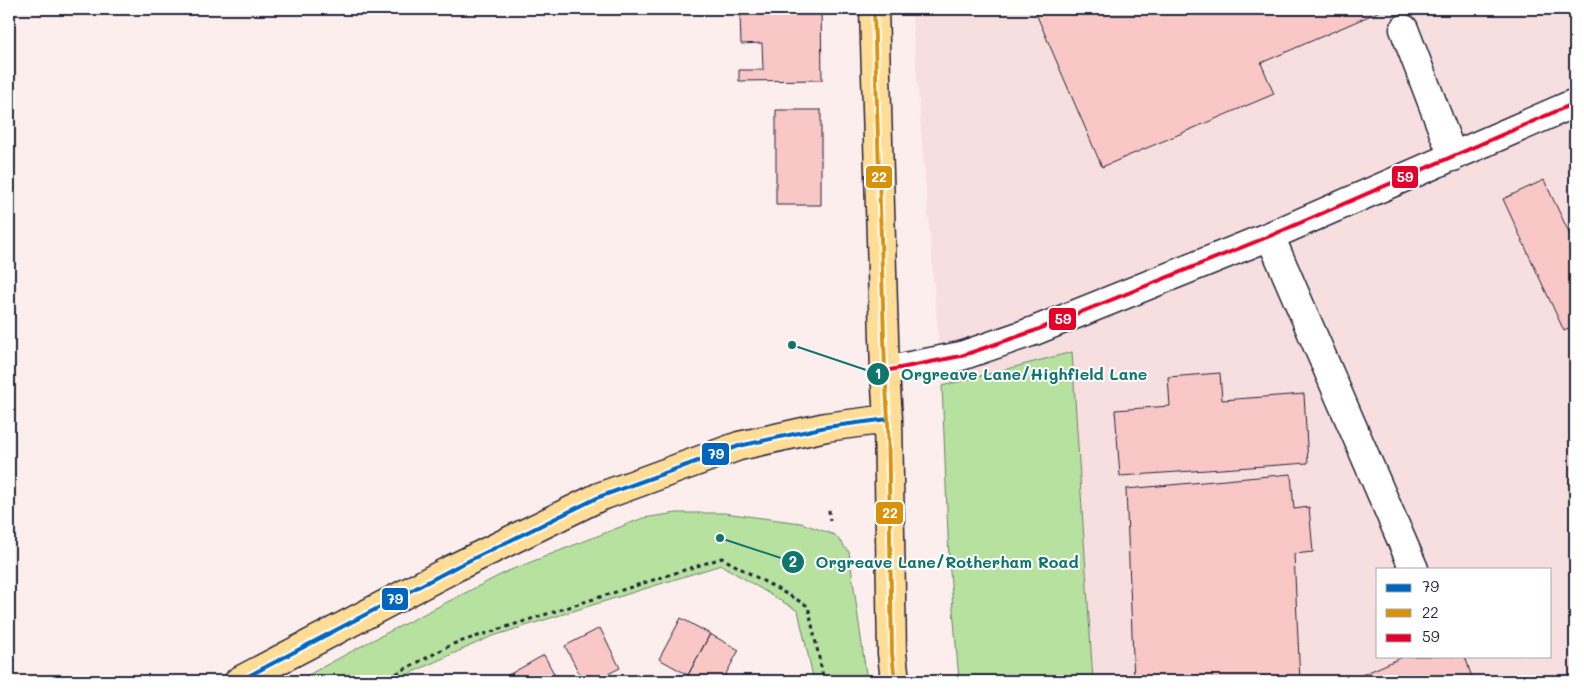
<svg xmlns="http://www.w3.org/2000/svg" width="1584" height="690" font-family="Mali,sans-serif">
<rect width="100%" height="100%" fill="#fdeeee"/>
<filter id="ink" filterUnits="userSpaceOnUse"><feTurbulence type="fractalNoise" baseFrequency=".02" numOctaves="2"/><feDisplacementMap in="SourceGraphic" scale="10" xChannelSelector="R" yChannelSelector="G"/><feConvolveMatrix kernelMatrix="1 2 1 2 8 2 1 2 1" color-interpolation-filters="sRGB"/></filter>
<g filter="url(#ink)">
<path fill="#f8dfdf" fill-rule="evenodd" d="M 911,9 L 1575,9 L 1575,681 L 1093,681 L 1072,353 L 942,386 ZM 1378,569 L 1550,569 L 1550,656 L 1378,656 Z"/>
<path fill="#b6e19f" stroke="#6c826d" d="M 1072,352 L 1093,681 L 959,681 L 949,560 L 942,386 Z
M 677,513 L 724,513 L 801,523 L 835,535 L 849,552 L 867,681 L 814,681 L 798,611 L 721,565 L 490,637 L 393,681 L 297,681 L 367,643 L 508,571 L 643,518 Z"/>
<path fill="#f9c8c6" stroke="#22223b" d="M 755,9 L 821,9 L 822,80 L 739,81 L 739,70 L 763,70 L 762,43 L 741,44 L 740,14 L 756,14 Z
M 1034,9 L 1385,9 L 1261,63 L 1274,94 L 1102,167 Z
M 776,110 L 821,110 L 821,205 L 776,205 Z
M 1544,180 L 1575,245 L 1575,326 L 1564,331 L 1503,199 Z
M 1220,373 L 1222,400 L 1304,394 L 1308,463 L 1120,476 L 1115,410 L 1170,406 L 1168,377 Z
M 1291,474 L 1294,509 L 1309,507 L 1313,552 L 1294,554 L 1300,681 L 1134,681 L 1126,489 Z
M 681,618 L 710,634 L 688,675 L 659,659 Z
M 600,628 L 620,668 L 594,681 L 583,681 L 565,646 Z
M 710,634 L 739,650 L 722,681 L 699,681 L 688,675 Z
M 544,655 L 558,681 L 516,681 L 512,673 Z
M 1405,656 L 1465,656 L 1473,681 L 1348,681 Z
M 512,673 L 516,681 L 496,681 Z"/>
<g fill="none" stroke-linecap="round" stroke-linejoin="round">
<defs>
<path id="minor" d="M 1404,29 L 1453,157
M 1270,236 L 1414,569
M 885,371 L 961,356 L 1034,331 L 1270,236 L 1575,103"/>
<path id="major" d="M 874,9 L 885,371 L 888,419 L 892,653 L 895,681
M 239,681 L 456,567 L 599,497 L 739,446 L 826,427 L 888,419"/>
</defs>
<use href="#minor" stroke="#22223b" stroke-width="31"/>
<use href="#major" stroke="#22223b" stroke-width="31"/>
<path stroke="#22223b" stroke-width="3" stroke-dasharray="4 4" stroke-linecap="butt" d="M 829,510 L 830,521
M 382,681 L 453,644 L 722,558 L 808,606 L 824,681"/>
<use href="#minor" stroke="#fff" stroke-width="28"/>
<use href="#major" stroke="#ffdd96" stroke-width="28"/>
<defs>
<path id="bus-1" d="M 239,681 L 456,567 L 599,497 L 739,446 L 826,427 L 888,419"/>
<path id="bus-2" d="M 874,9 L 885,371 L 888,419 L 892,653 L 895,681"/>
<path id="bus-3" d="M 885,371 L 961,356 L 1034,331 L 1270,236 L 1575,103"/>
</defs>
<use href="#bus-1" stroke="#fff" stroke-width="8"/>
<use href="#bus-2" stroke="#fff" stroke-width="8"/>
<use href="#bus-3" stroke="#fff" stroke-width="8"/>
<use href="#bus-1" stroke="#0065bd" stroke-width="4"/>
<use href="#bus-2" stroke="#d79209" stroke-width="4"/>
<use href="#bus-3" stroke="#e4002b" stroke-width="4"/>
</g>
</g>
<path fill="none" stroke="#0f766e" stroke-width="2" d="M792 345L878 374M720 538L793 562"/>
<g fill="#0f766e" stroke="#fff" stroke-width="2">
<circle cx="792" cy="345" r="5"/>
<circle cx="720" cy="538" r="5"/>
<circle cx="878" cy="374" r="12"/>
<circle cx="793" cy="562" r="12"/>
</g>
<g font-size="15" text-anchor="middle" font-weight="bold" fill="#fff">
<text x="878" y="379">1</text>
<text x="793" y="567">2</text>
</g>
<g font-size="16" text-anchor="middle" font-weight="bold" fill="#0f766e" stroke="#fff" stroke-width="4" stroke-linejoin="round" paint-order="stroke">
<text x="1024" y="380">Orgreave Lane/Highfield Lane</text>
<text x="947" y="568">Orgreave Lane/Rotherham Road</text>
</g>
<g stroke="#fff" stroke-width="2">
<rect x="865" y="165" width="28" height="24" rx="5" fill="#d79209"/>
<rect x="1391" y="165" width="28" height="24" rx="5" fill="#e4002b"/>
<rect x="1048" y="307" width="29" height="24" rx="5" fill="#e4002b"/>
<rect x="701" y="442" width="29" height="24" rx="5" fill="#0065bd"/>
<rect x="875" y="501" width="29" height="24" rx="5" fill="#d79209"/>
<rect x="381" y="587" width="28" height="24" rx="5" fill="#0065bd"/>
</g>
<g font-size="14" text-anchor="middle" font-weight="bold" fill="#fff">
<text x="879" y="182">22</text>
<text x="1405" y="182">59</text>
<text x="1063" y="324">59</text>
<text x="716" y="459">79</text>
<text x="890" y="518">22</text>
<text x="395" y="604">79</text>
</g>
<rect width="1584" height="690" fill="none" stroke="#fff" stroke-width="30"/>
<rect x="15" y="15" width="1554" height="660" fill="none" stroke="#22223b" stroke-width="2" filter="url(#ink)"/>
<rect x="1376" y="568" width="175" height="90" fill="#ffffff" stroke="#a7a7b1"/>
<rect x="1386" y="584" width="25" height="8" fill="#0065bd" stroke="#a7a7b1"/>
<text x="1422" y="592" font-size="15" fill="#22223b">79</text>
<rect x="1386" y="609" width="25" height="8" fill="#d79209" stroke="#a7a7b1"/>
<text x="1422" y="618" font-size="15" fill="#22223b">22</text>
<rect x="1386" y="634" width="25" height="8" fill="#e4002b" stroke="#a7a7b1"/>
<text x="1422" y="642" font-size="15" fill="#22223b">59</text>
</svg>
